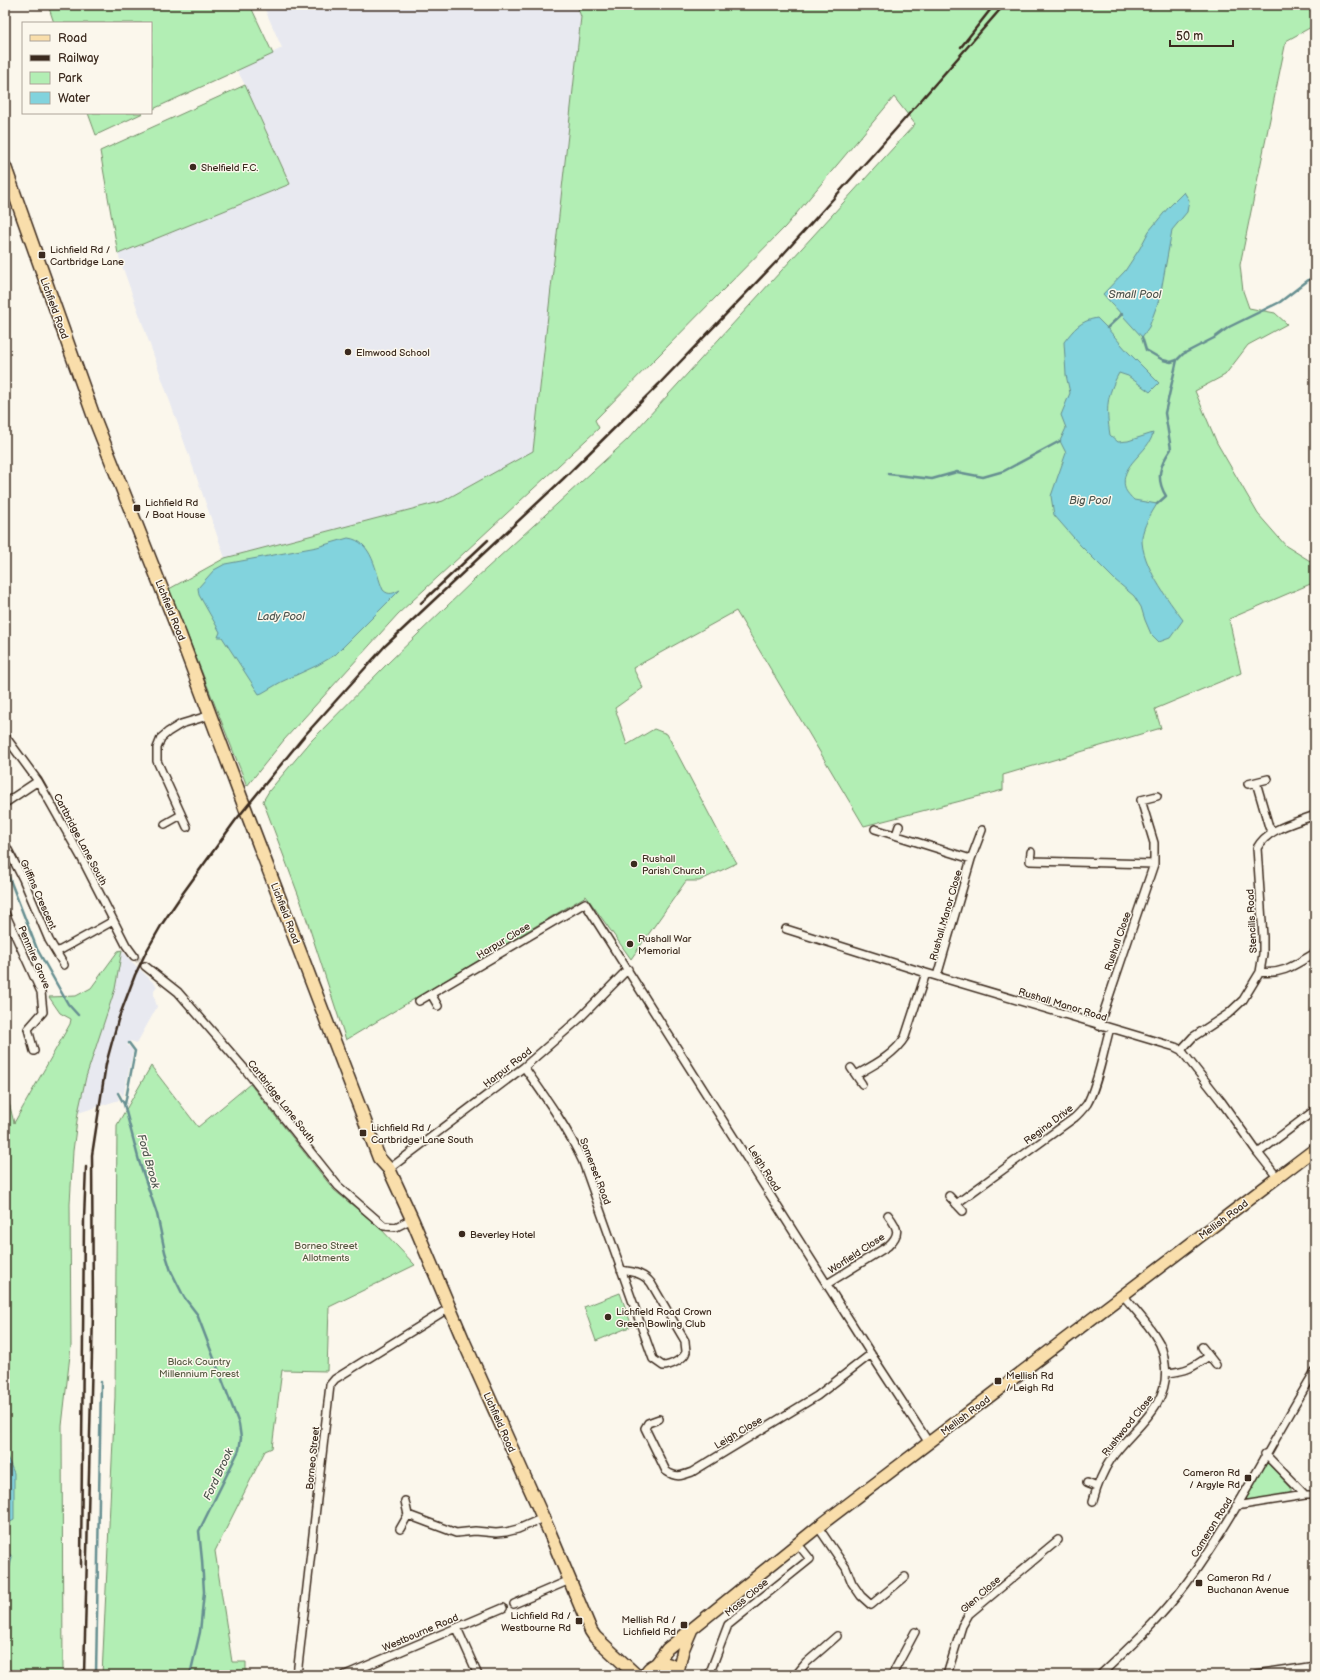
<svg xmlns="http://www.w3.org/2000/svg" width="1320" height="1680" font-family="'Balsamiq Sans',sans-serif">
<rect width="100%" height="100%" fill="#fbf7ec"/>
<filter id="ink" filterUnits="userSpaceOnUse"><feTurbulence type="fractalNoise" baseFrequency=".025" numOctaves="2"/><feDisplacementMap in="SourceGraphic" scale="8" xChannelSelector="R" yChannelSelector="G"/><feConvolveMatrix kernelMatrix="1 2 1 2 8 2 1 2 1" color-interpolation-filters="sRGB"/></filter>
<g filter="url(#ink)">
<path fill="#e8e9f0" d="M 263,5 L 577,5 L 581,17 L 533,451 L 443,501 L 225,558 L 118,254 L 290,184 L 245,85 L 237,70 L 282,48 Z
M 122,950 L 130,960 L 157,986 L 154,990 L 154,996 L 157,1007 L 137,1043 L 130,1041 L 127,1045 L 132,1049 L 133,1052 L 123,1097 L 120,1091 L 117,1094 L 119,1100 L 78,1113 L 86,1077 L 97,1043 L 118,951 Z"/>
<path fill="#b2eeb4" stroke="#768c69" d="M 48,5 L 250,5 L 273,54 L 151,110 L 151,23 L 54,23 Z
M 577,5 L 1315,5 L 1315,25 L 1286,41 L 1240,265 L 1243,291 L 1249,308 L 1275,313 L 1287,324 L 1248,345 L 1225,375 L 1195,391 L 1217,443 L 1258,514 L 1286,546 L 1315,564 L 1315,582 L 1229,619 L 1241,673 L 1155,709 L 1161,728 L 1003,775 L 1003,790 L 864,826 L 736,611 L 633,668 L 643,688 L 615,708 L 627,745 L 654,729 L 667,734 L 719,833 L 737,863 L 699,881 L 686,881 L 631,959 L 586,896 L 346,1040 L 301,902 L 263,801 L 269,791 L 312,740 L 388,663 L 475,579 L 627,440 L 915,124 L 894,97 L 785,227 L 595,420 L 599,428 L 398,614 L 284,740 L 247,786 L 169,589 L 225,558 L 443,501 L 533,451 L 581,17 Z
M 245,85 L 290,184 L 118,254 L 100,151 Z
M 88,113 L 143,113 L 96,135 Z
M 122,950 L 115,989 L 86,1077 L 78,1113 L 73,1151 L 70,1204 L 71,1346 L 62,1426 L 63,1675 L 5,1675 L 5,1086 L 14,1123 L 70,1024 L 71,1019 L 60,1013 L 49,997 L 76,996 L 91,988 L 118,951 Z
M 151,1066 L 198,1127 L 250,1084 L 334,1190 L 380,1228 L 415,1265 L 329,1307 L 327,1371 L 282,1370 L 272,1448 L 265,1451 L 215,1551 L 232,1662 L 246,1662 L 246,1675 L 102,1675 L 115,1397 L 117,1125 Z
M 620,1293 L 632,1326 L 596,1341 L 584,1307 Z
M 1266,1463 L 1269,1464 L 1291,1488 L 1291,1492 L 1287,1495 L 1249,1501 L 1245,1499 L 1245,1497 L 1263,1465 Z"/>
<path fill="#82d3dd" stroke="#668f91" d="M 1184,192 L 1189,200 L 1187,212 L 1172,230 L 1160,297 L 1149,327 L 1142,337 L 1103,294 L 1125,271 L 1140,248 L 1149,231 L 1168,208 Z
M 1097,318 L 1107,328 L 1128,352 L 1159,383 L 1150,392 L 1128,376 L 1119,373 C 1106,397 1106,408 1110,435 L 1118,442 L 1128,441 L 1153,433 C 1149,453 1119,464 1125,488 C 1126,492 1131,497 1134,500 L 1157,504 C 1151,514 1143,526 1142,538 C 1141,564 1168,600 1183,620 L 1170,638 L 1159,642 L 1151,634 L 1145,620 L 1141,607 L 1134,596 L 1115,580 L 1080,545 L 1054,515 L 1051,496 L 1066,453 L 1060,441 L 1066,428 L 1061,415 L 1070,393 L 1066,375 L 1064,342 C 1074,329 1080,321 1097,318 Z
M 348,538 C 373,541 375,572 383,590 C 389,596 394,593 400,590 L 335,655 L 318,665 L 281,682 L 262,693 L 259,694 L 222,637 L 218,637 L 220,632 L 199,595 L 198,588 L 214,570 L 225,564 L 317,547 Z
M 5,1385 L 8,1389 L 8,1432 L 5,1433 Z
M 5,1457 L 7,1457 L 14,1473 L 14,1520 L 5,1525 Z
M 5,1548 L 12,1557 L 8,1575 L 5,1579 Z"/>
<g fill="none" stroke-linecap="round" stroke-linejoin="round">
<path stroke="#668f91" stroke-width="2.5" d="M 1107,328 L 1122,314
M 1142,337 L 1146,350 L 1163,360 L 1171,362 L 1177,360 L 1183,354 L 1214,338 L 1229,327 L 1280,302 L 1315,275
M 888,474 L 932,479 L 957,472 L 983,477 L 1004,471 L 1060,441
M 1157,504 L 1166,496 C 1155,478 1160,465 1171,449 L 1165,413 L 1177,360
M 5,867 L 37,949 L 68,1004 L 78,1015
M 118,1093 L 124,1104 L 139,1161 L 157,1214 L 165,1252 L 171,1271 L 184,1297 L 197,1314 L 239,1424 L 241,1438 L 239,1450 L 199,1531 L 202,1560 L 204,1592 L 200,1632 L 190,1675
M 125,1104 L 135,1051 L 129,1043
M 96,1675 L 101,1382"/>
<path stroke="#d5cec3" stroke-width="7" stroke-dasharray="7 3.5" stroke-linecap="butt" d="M 134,956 L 145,966"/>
<defs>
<path id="minor" d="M 5,736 L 38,781 L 81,857 L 126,945 L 134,956
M 1256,782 L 1269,827 L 1273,831
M 1248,784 L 1268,779
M 5,803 L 38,781
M 165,824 L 181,815
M 187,827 L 157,761 L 157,748 L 161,738 L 168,732 L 181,724 L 211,715
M 875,829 L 971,859
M 896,835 L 899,826
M 5,844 L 23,879 L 49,940 L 64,965
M 1031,852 L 1030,861 L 1154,864
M 5,913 L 41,992 L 43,1012 L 28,1029 L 34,1051
M 786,929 L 926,973 L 1175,1047 L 1181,1050 L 1221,1101 L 1258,1153 L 1277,1177
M 57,952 L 113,921
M 145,966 L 178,992 L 244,1068 L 338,1186 L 384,1226 L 396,1227 L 412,1219
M 1260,972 C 1283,975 1296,964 1315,953
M 937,976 L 971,859 L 982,830
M 431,994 L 438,1006
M 419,1001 L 585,903 L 871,1354 L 929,1443
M 1099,1026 L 1154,864 L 1154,843 L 1141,800 L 1157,796
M 1181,1050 L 1193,1037 L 1228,1014 L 1243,1000 L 1260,972 L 1263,954 L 1263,937 L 1257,848 C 1268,828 1295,823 1315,815
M 524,1067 C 546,1098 567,1127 583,1162 L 653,1359 L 663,1366 C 670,1366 684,1359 686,1352 C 686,1349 685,1345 685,1341 L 651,1283 C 643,1273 634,1272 621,1270
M 851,1068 L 862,1084
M 856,1075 C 874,1065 894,1055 905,1037 L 926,973
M 1258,1153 L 1315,1110
M 389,1169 L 524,1067 L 579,1019 L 628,969
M 949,1196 L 963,1211
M 956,1204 L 1074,1118 C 1079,1114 1083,1109 1087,1104 C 1097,1087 1104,1049 1110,1028
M 827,1284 L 888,1246 C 901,1234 898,1228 888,1215
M 1202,1347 L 1216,1365
M 1167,1373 C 1187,1371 1192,1368 1209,1356
M 659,1419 L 648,1423 L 645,1428 L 666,1471 C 676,1478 681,1476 692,1472 L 817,1396 L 871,1354
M 1265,1454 L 1305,1495
M 1087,1483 L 1097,1487
M 1093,1501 C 1097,1486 1103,1471 1111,1459 C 1132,1428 1171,1407 1165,1364 C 1164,1356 1162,1346 1157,1339 C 1148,1323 1134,1309 1123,1295
M 1236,1506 L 1305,1495 L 1315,1495
M 408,1515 L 456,1533 L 475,1531 L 496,1533 L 506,1532 L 518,1529 L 543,1518
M 818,1527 L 846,1568 L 852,1583 L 861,1596 L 871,1605 L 905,1577
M 400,1529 L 408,1515 L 405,1501
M 514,1604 L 570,1580
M 457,1628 L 478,1675
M 297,1675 L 330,1385 L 335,1379 L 449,1308
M 345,1675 L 503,1608
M 709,1675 L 728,1625 L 810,1559 L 802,1549
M 796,1675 L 806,1663 L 837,1636
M 892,1675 L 915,1632
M 947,1675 L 962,1626 L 969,1614 L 1058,1540
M 1100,1675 C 1130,1647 1161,1618 1186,1584 C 1235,1517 1272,1442 1315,1371
M 1256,1675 L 1315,1666"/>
<path id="primary" d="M 656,1664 L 667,1649 L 818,1527 L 1315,1149
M 678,1672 L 683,1650 L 692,1629"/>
<path id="trunk" d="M 5,167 L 95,420 L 180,635 L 248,816 L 379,1158 L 389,1169 L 412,1219 L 464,1342 L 549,1531 L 591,1631 L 595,1637 L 636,1675
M 645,1675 C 652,1660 672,1659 679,1675"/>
</defs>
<use href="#minor" stroke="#3b2a1e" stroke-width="10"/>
<use href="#primary" stroke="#3b2a1e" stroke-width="14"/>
<use href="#trunk" stroke="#3b2a1e" stroke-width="15"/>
<use href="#minor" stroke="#fbf7ec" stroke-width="7"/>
<use href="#primary" stroke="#f9deab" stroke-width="11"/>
<use href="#trunk" stroke="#f9deab" stroke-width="12"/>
<path stroke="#3b2a1e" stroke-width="2.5" d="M 961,47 L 994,5
M 421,603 L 488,540
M 81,1567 L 84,1219 L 86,1167
M 84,1675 L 93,1313 L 92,1155 L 106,1064 L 118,1020 L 135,975 L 146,952 L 162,924 L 183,893 L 235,821 L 305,735 L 385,646 L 563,479 L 659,384 L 778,260 L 895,130 L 1004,5"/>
</g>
</g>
<g fill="#3b2a1e" stroke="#fbf7ec" stroke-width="1.5">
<circle cx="193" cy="167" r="4"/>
<rect x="38" y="251" width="8" height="8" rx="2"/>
<circle cx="348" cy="352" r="4"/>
<rect x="133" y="504" width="8" height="8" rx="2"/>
<circle cx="634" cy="864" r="4"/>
<circle cx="630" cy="944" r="4"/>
<rect x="359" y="1129" width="8" height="8" rx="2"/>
<circle cx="462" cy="1234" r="4"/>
<circle cx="608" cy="1317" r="4"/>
<rect x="994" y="1377" width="8" height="8" rx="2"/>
<rect x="1244" y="1474" width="8" height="8" rx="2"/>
<rect x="1195" y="1579" width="8" height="8" rx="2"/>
<rect x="575" y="1617" width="8" height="8" rx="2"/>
<rect x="680" y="1621" width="8" height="8" rx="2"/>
</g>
<g text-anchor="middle" stroke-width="3" stroke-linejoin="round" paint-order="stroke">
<g font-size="10" fill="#3b2a1e" stroke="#fbf7ec" text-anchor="start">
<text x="201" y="171">Shelfield F.C.</text>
<text x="50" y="253">Lichfield Rd /<tspan x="50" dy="12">Cartbridge Lane</tspan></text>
<text x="356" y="356">Elmwood School</text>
<text x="145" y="506">Lichfield Rd<tspan x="145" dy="12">/ Boat House</tspan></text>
<text x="642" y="862">Rushall<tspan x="642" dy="12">Parish Church</tspan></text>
<text x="638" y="942">Rushall War<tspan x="638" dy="12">Memorial</tspan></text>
<text x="371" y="1131">Lichfield Rd /<tspan x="371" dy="12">Cartbridge Lane South</tspan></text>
<text x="470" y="1238">Beverley Hotel</text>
<text x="616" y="1315">Lichfield Road Crown<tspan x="616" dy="12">Green Bowling Club</tspan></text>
<text x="1006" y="1379">Mellish Rd<tspan x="1006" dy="12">/ Leigh Rd</tspan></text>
<text x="1240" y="1476" text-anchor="end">Cameron Rd<tspan x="1240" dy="12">/ Argyle Rd</tspan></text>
<text x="1207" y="1581">Cameron Rd /<tspan x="1207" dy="12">Buchanan Avenue</tspan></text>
<text x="571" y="1619" text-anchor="end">Lichfield Rd /<tspan x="571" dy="12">Westbourne Rd</tspan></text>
<text x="676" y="1623" text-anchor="end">Mellish Rd /<tspan x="676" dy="12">Lichfield Rd</tspan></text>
</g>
<g font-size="10" fill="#3b2a1e" stroke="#fbf7ec">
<text transform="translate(55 308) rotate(70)" y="4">Lichfield Road</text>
<text transform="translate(171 610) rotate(68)" y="4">Lichfield Road</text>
<text transform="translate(81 839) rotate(62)" y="4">Cartbridge Lane South</text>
<text transform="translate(39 894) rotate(66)" y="4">Griffins Crescent</text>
<text transform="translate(286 913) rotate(69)" y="4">Lichfield Road</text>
<text transform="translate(945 915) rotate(-74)" y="4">Rushall Manor Close</text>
<text transform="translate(1251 921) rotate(-93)" y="4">Stencills Road</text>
<text transform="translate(503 940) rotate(-31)" y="4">Harpur Close</text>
<text transform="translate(1117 941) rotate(-71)" y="4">Rushall Close</text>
<text transform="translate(35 957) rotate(67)" y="4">Penmire Grove</text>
<text transform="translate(1063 1004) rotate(17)" y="4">Rushall Manor Road</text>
<text transform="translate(507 1067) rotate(-38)" y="4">Harpur Road</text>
<text transform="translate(282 1101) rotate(52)" y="4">Cartbridge Lane South</text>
<text transform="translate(1048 1124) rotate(-37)" y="4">Regina Drive</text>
<text transform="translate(765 1168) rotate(58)" y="4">Leigh Road</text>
<text transform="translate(596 1171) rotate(69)" y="4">Somerset Road</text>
<text transform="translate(1223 1219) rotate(-37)" y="4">Mellish Road</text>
<text transform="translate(856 1253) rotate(-33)" y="4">Worfield Close</text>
<text transform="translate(965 1415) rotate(-37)" y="4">Mellish Road</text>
<text transform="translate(500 1422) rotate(66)" y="4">Lichfield Road</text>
<text transform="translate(1127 1425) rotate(-51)" y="4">Rushwood Close</text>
<text transform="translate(738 1432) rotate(-31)" y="4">Leigh Close</text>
<text transform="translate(312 1458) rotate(-84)" y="4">Borneo Street</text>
<text transform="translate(1211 1527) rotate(-58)" y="4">Cameron Road</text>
<text transform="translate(980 1594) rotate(-42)" y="4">Glen Close</text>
<text transform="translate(746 1597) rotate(-40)" y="4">Moss Close</text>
<text transform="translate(420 1632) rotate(-23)" y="4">Westbourne Road</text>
</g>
<g font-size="10" fill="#595b44" stroke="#fbf7ec">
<text x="326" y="1249">Borneo Street<tspan x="326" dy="12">Allotments</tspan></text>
<text x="199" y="1365">Black Country<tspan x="199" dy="12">Millennium Forest</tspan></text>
</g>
<g font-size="11" font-style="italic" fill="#4d544e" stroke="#fbf7ec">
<text x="1135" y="298">Small Pool</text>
<text x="1090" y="504">Big Pool</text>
<text x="281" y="620">Lady Pool</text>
<text transform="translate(149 1161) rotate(74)" y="4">Ford Brook</text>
<text transform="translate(218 1474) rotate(-65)" y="4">Ford Brook</text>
</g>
</g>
<rect width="1320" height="1680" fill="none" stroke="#fbf7ec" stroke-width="20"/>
<rect x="10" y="10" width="1300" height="1660" fill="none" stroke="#3b2a1e" stroke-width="1.5" filter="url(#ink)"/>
<rect x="22" y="22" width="130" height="92" fill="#fbf7ec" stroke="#aea59a"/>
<rect x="30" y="35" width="20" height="6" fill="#f9deab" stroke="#aea59a"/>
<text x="58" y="42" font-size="12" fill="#3b2a1e">Road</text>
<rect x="30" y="55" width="20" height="6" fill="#3b2a1e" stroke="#aea59a"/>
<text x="58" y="62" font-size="12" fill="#3b2a1e">Railway</text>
<rect x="30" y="72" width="20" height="12" fill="#b2eeb4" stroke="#aea59a"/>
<text x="58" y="82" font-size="12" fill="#3b2a1e">Park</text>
<rect x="30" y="92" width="20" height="12" fill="#82d3dd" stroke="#aea59a"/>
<text x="58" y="102" font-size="12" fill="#3b2a1e">Water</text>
<path d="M1170 40v6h63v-6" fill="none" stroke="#3b2a1e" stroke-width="2"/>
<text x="1176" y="40" font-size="12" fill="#3b2a1e" stroke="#fbf7ec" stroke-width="3" paint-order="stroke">50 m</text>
</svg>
